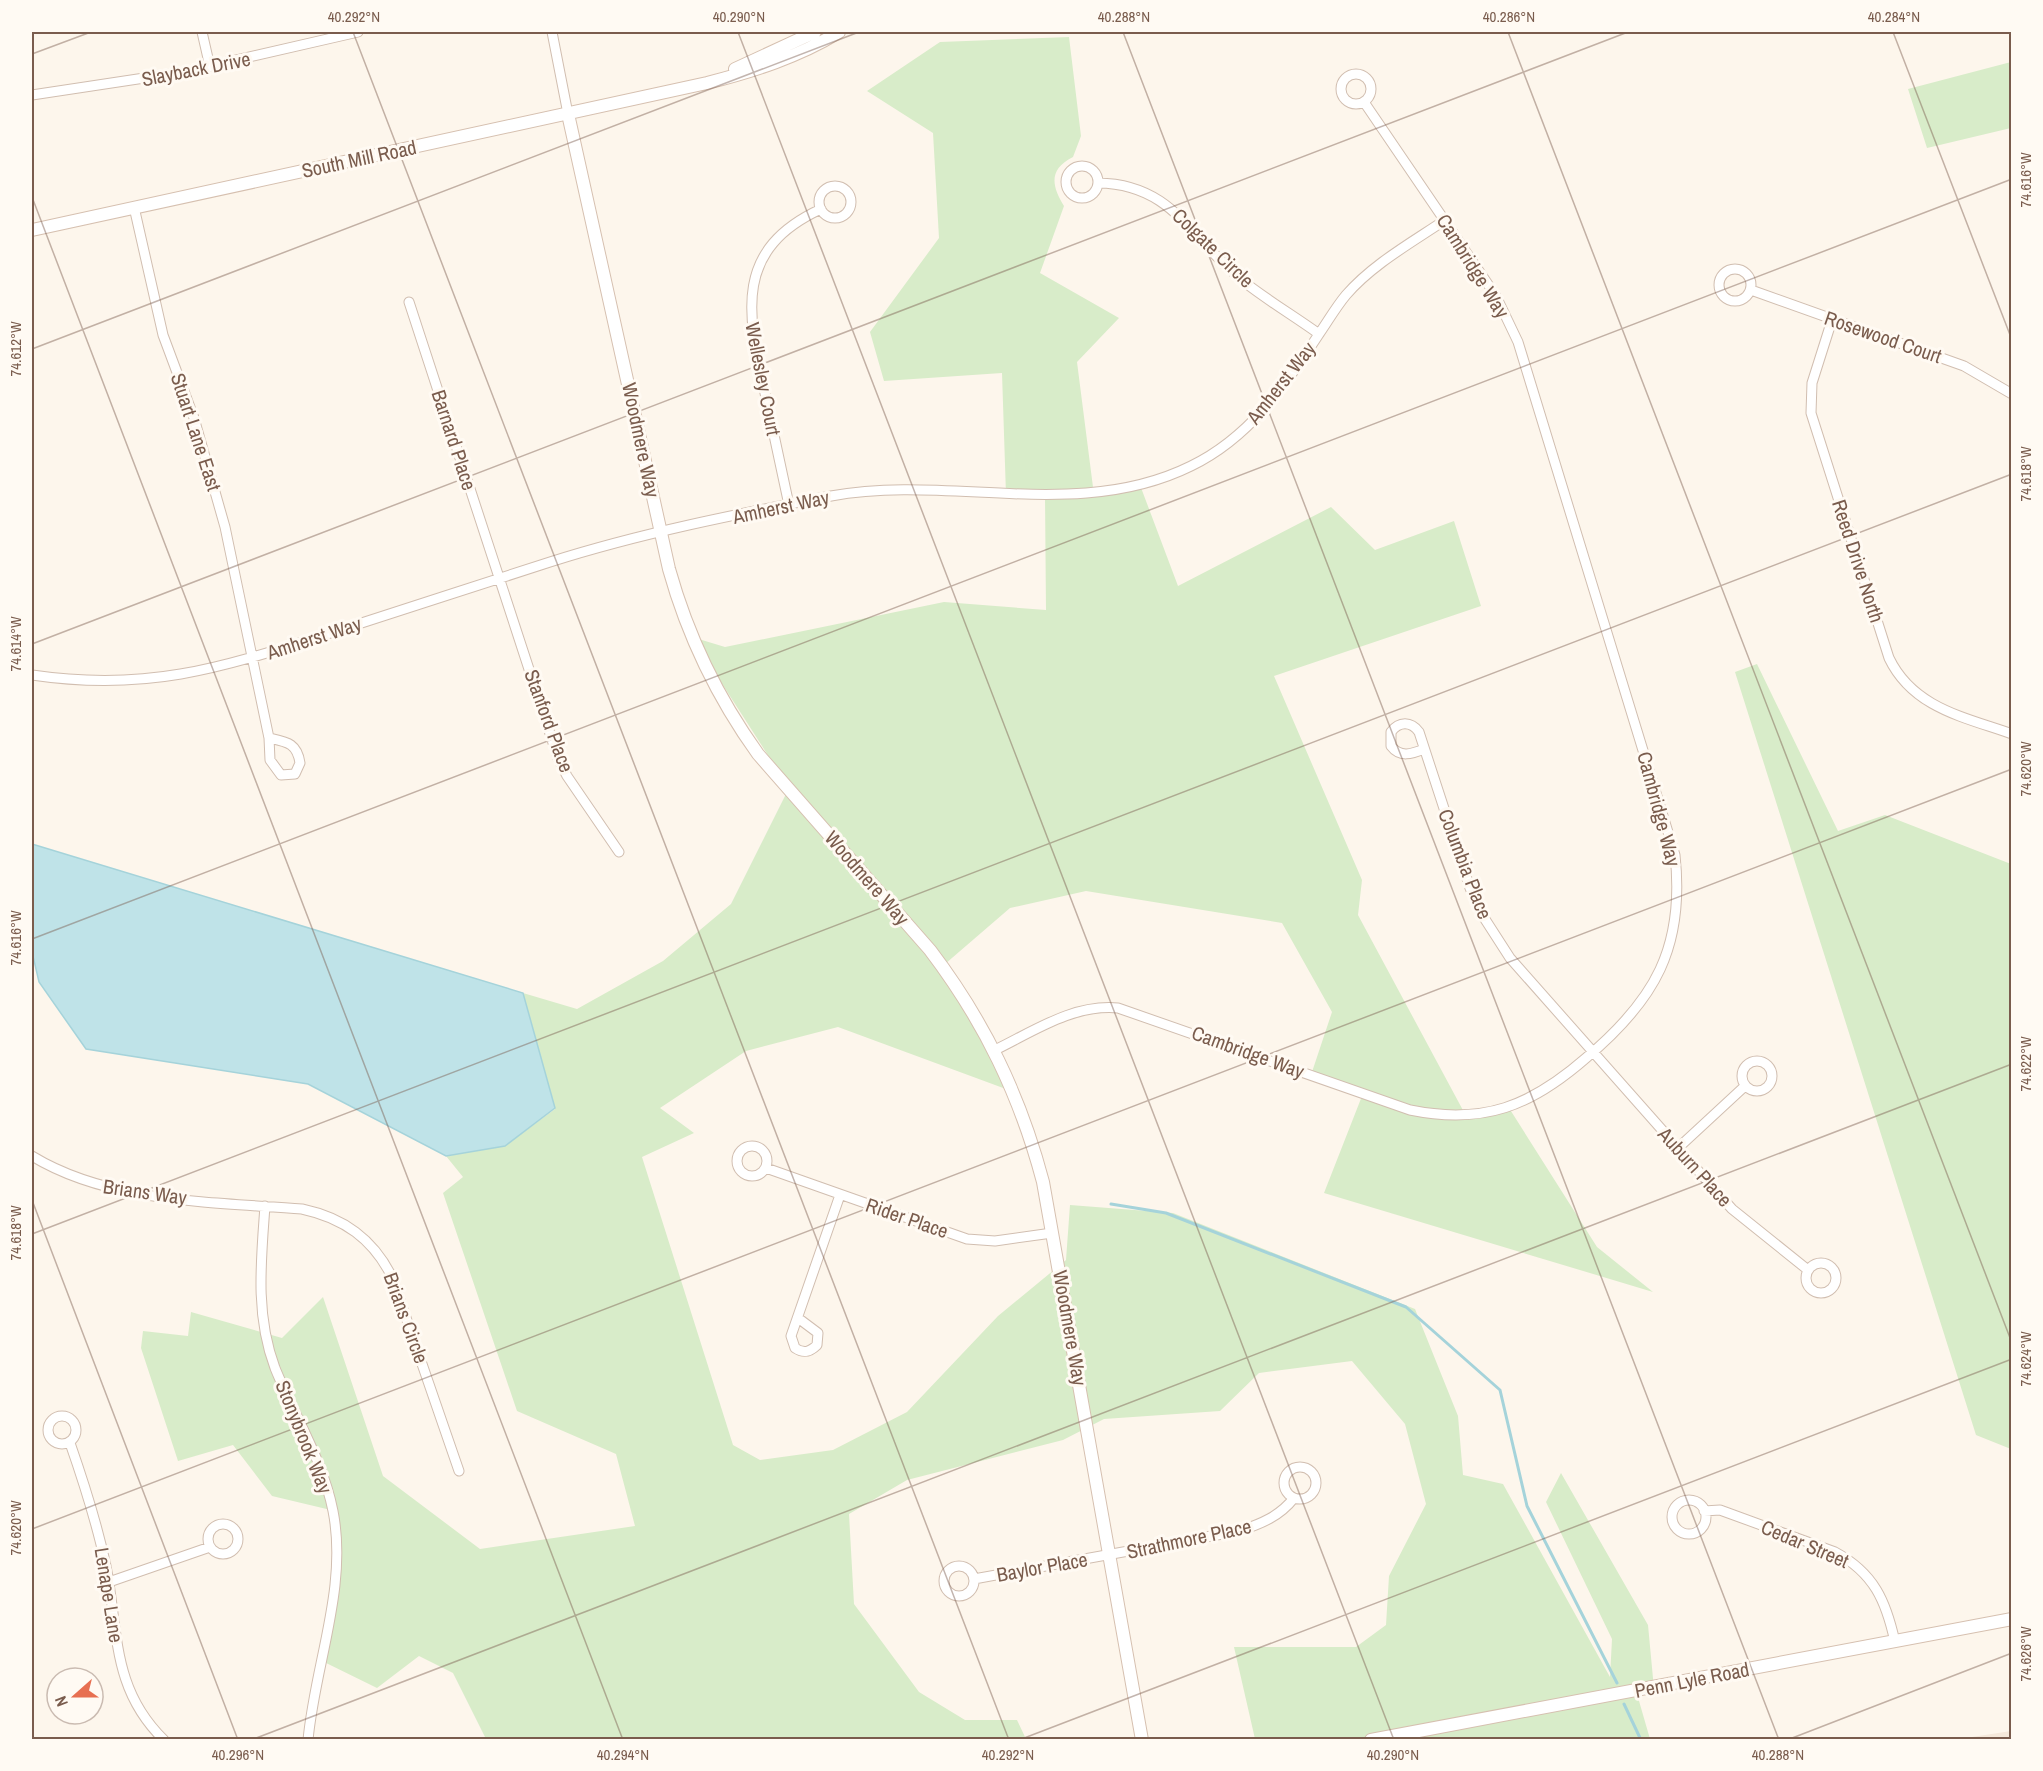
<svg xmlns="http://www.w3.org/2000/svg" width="2043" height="1771" font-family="'Archivo Narrow',sans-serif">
<rect width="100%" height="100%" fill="#fdf6ec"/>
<path fill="#f5e8da" d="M 2011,1731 L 2011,1739 L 1959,1739 Z"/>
<path fill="#d8ecc9" d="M 1069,37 L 1081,136 L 1073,157 C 1049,169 1051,185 1064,206 L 1040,273 L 1119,318 L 1077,362 L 1094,495 L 1140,485 L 1178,586 L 1331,507 L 1375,550 L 1454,521 L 1481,606 L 1274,676 L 1362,880 L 1358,915 L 1465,1114 L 1509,1108 L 1597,1247 L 1653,1292 L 1324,1193 L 1362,1096 L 1312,1072 L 1332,1012 L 1282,923 L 1086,891 L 1010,908 L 945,964 L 1014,1092 L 838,1027 L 746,1051 L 660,1108 L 694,1133 L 642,1157 L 733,1445 L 760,1460 L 833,1450 L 907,1412 L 998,1316 L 1066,1260 L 1070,1205 L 1173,1213 L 1415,1309 L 1458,1416 L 1463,1475 L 1503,1484 L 1610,1677 L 1612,1639 L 1546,1502 L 1561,1473 L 1648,1625 L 1654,1689 L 1637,1694 L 1650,1739 L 1368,1740 L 1368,1737 L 1353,1740 L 1255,1739 L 1234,1647 L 1356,1647 L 1386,1625 L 1389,1576 L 1426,1504 L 1405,1424 L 1352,1361 L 1259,1373 L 1220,1411 L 1104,1419 L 1063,1440 L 907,1480 L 849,1514 L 854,1604 L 919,1692 L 965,1720 L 1017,1720 L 1026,1739 L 486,1739 L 453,1673 L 419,1656 L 377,1688 L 320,1660 L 336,1578 L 335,1511 L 272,1496 L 233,1445 L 178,1461 L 141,1348 L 143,1331 L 188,1336 L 191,1312 L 282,1338 L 323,1297 L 383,1476 L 480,1549 L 635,1526 L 616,1454 L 517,1411 L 443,1193 L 463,1177 L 446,1156 L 505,1146 L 555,1109 L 523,993 L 577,1009 L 663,961 L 731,904 L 789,788 L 692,637 L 725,647 L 944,602 L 1046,610 L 1045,496 L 1006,495 L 1002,373 L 884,381 L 870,332 L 939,238 L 933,133 L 867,91 L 940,42 Z
M 2011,62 L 2011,128 L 1927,148 L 1908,89 Z
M 1757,664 L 1838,831 L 1885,815 L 2011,864 L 2011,1449 L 1976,1435 L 1735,672 Z"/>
<path fill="#bfe3e8" stroke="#a5d3da" stroke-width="1.5" d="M 32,844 L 523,993 L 555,1108 L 505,1146 L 446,1156 L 308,1084 L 86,1049 L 39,982 L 32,952 Z"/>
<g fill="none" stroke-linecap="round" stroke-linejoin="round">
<path stroke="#a5d3da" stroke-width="3" d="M 1111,1204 L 1166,1213 L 1406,1307 L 1500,1390 L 1527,1506 L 1617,1683
M 1624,1704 L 1641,1740"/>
<defs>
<path id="street" d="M 202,32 L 210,67
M 552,32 L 568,114
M1341 89a15 15 0 1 1 30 0a15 15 0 1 1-30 0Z
M 32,95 L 184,72 L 358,32
M1066 182a16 16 0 1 1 32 0a16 16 0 1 1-32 0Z
M 1098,183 C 1174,184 1191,240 1243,281 C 1267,300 1294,316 1319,334
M819 202a16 16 0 1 1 32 0a16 16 0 1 1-32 0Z
M 134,207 L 163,335 L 194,418 L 225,527 L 269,738 L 270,760 L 281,775 L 295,774 L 300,763 C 297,743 287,742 269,738
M1719 285a16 16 0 1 1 32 0a16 16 0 1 1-32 0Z
M 1751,290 L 1964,366 L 2012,394
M 409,302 L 558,758 L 567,776 L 619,852
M 1832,320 L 1812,383 L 1811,413 L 1889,658 C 1913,708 1964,717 2012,734
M 789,505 C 781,468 773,431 765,393 C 748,315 732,250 821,209
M 32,675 C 154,693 229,665 343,629 C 412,607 481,584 550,562 C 641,533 737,514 831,496 C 950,474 1078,522 1191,466 C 1249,438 1285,386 1319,334 C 1328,321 1336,307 1346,295 C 1373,264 1411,243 1445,220
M 1424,749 C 1412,754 1400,758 1391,746 L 1391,732 C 1399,721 1411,721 1419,732 L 1470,888 L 1481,913 L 1510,958 L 1732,1209 L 1808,1270
M 995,1050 C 1034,1031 1073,1004 1118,1008 L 1410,1110 C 1484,1125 1531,1106 1586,1058 C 1655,1000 1685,947 1675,855 L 1518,342 L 1496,296 L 1364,102
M1742 1076a15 15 0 1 1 30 0a15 15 0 1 1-30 0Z
M737 1161a15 15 0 1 1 30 0a15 15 0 1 1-30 0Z
M 1678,1148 L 1745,1086
M 32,1156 C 109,1203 213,1202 302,1209 C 344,1218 373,1239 392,1277 L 459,1471
M 766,1168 L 967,1239 L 995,1241 L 1052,1233
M 265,1206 C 261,1261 255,1315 275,1368 C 294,1415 323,1460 333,1511 C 348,1587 315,1664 308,1740
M1806 1278a15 15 0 1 1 30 0a15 15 0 1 1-30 0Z
M 798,1318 L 818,1333 L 817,1345 C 810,1352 804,1354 795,1348 L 791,1336 L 840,1195
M48 1430a14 14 0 1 1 28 0a14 14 0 1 1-28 0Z
M 70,1443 C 84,1483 97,1524 106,1566 C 119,1632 111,1688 164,1740
M1284 1483a16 16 0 1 1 32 0a16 16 0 1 1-32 0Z
M1672 1517a17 17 0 1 1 34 0a17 17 0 1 1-34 0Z
M 1704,1511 L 1720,1510 L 1835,1552 C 1874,1573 1886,1601 1895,1642
M208 1539a15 15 0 1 1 30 0a15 15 0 1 1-30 0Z
M944 1581a15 15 0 1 1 30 0a15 15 0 1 1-30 0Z
M 974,1579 L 1239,1531 C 1261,1524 1280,1516 1294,1498
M 109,1582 L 210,1547"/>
<path id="secondary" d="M 735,69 L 815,32
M 568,114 L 669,569 C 688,637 717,697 758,754 L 930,950 C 984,1021 1020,1095 1043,1182 L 1142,1740
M 32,230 L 707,83 C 754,71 798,57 839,32
M 1371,1740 L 2012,1619"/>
</defs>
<use href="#street" stroke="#d1beb0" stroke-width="11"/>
<use href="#secondary" stroke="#d6c0b0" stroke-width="14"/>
<use href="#street" stroke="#fff" stroke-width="9"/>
<use href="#secondary" stroke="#fff" stroke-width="12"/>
</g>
<path fill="none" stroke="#7a5c4d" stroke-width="1.5" stroke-opacity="0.45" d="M 353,32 L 1009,1740M 738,32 L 1394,1740M 1123,32 L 1779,1740M 1508,32 L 2012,1343M 1893,32 L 2012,340M 32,54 L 91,32M 32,197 L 623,1740M 32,349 L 859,32M 32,644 L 1628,32M 32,939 L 2012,179M 32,1200 L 238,1740M 32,1234 L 2012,474M 32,1529 L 2012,769M 251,1740 L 2012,1064M 1019,1740 L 2012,1359M 1787,1740 L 2012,1653"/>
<g text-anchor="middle" stroke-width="6" stroke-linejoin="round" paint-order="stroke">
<g font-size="20" fill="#7a5c4d" stroke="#fffaf3">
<text transform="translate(196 69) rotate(-11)" y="7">Slayback Drive</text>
<text transform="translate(359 159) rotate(-12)" y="7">South Mill Road</text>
<text transform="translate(1213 248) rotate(44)" y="7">Colgate Circle</text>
<text transform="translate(1473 266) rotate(58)" y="7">Cambridge Way</text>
<text transform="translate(1883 337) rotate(19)" y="7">Rosewood Court</text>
<text transform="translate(763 379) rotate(79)" y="7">Wellesley Court</text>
<text transform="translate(1281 383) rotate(-52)" y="7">Amherst Way</text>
<text transform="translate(196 432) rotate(72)" y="7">Stuart Lane East</text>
<text transform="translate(454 440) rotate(72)" y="7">Barnard Place</text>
<text transform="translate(641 440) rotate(78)" y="7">Woodmere Way</text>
<text transform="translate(781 507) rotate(-12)" y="7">Amherst Way</text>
<text transform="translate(1858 561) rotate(72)" y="7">Reed Drive North</text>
<text transform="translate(314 638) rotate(-18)" y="7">Amherst Way</text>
<text transform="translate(549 721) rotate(70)" y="7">Stanford Place</text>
<text transform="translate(1659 809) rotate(75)" y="7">Cambridge Way</text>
<text transform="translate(1465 864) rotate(69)" y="7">Columbia Place</text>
<text transform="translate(867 878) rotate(49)" y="7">Woodmere Way</text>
<text transform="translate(1248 1052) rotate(20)" y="7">Cambridge Way</text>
<text transform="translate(1695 1167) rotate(48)" y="7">Auburn Place</text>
<text transform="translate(145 1192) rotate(8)" y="7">Brians Way</text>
<text transform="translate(907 1218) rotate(19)" y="7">Rider Place</text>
<text transform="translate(406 1318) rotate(70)" y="7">Brians Circle</text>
<text transform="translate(1070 1328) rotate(80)" y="7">Woodmere Way</text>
<text transform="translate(304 1437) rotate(68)" y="7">Stonybrook Way</text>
<text transform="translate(1189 1539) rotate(-12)" y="7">Strathmore Place</text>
<text transform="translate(1805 1544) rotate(23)" y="7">Cedar Street</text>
<text transform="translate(1042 1567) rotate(-10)" y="7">Baylor Place</text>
<text transform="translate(109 1595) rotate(81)" y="7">Lenape Lane</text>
<text transform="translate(1692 1680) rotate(-11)" y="7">Penn Lyle Road</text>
</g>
</g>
<rect width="2043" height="1771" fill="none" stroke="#fffaf3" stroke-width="66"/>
<g transform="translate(75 1696) rotate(249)"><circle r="28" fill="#fffaf3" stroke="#cabbb1" stroke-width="1.5"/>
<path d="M0-4.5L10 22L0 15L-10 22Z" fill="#e76f51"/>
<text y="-9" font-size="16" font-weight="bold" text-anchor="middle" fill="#7a5c4d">N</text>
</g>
<rect x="33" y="33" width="1977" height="1705" fill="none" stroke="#7a5c4d" stroke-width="2"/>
<g font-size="15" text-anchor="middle" fill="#7a5c4d">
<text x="354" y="22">40.292°N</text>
<text x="739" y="22">40.290°N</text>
<text x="1124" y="22">40.288°N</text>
<text x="1509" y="22">40.286°N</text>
<text x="1894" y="22">40.284°N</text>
<text transform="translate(2026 180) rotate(-90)" y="5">74.616°W</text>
<text transform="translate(16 349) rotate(-90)" y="5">74.612°W</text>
<text transform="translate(2026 474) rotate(-90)" y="5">74.618°W</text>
<text transform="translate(16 644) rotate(-90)" y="5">74.614°W</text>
<text transform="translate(2026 769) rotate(-90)" y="5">74.620°W</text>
<text transform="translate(16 938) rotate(-90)" y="5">74.616°W</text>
<text transform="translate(2026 1064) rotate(-90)" y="5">74.622°W</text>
<text transform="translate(16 1233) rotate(-90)" y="5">74.618°W</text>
<text transform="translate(2026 1359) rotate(-90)" y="5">74.624°W</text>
<text transform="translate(16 1528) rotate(-90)" y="5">74.620°W</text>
<text transform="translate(2026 1654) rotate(-90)" y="5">74.626°W</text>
<text x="238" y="1760">40.296°N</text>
<text x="623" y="1760">40.294°N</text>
<text x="1008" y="1760">40.292°N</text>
<text x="1393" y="1760">40.290°N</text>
<text x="1778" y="1760">40.288°N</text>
</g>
</svg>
